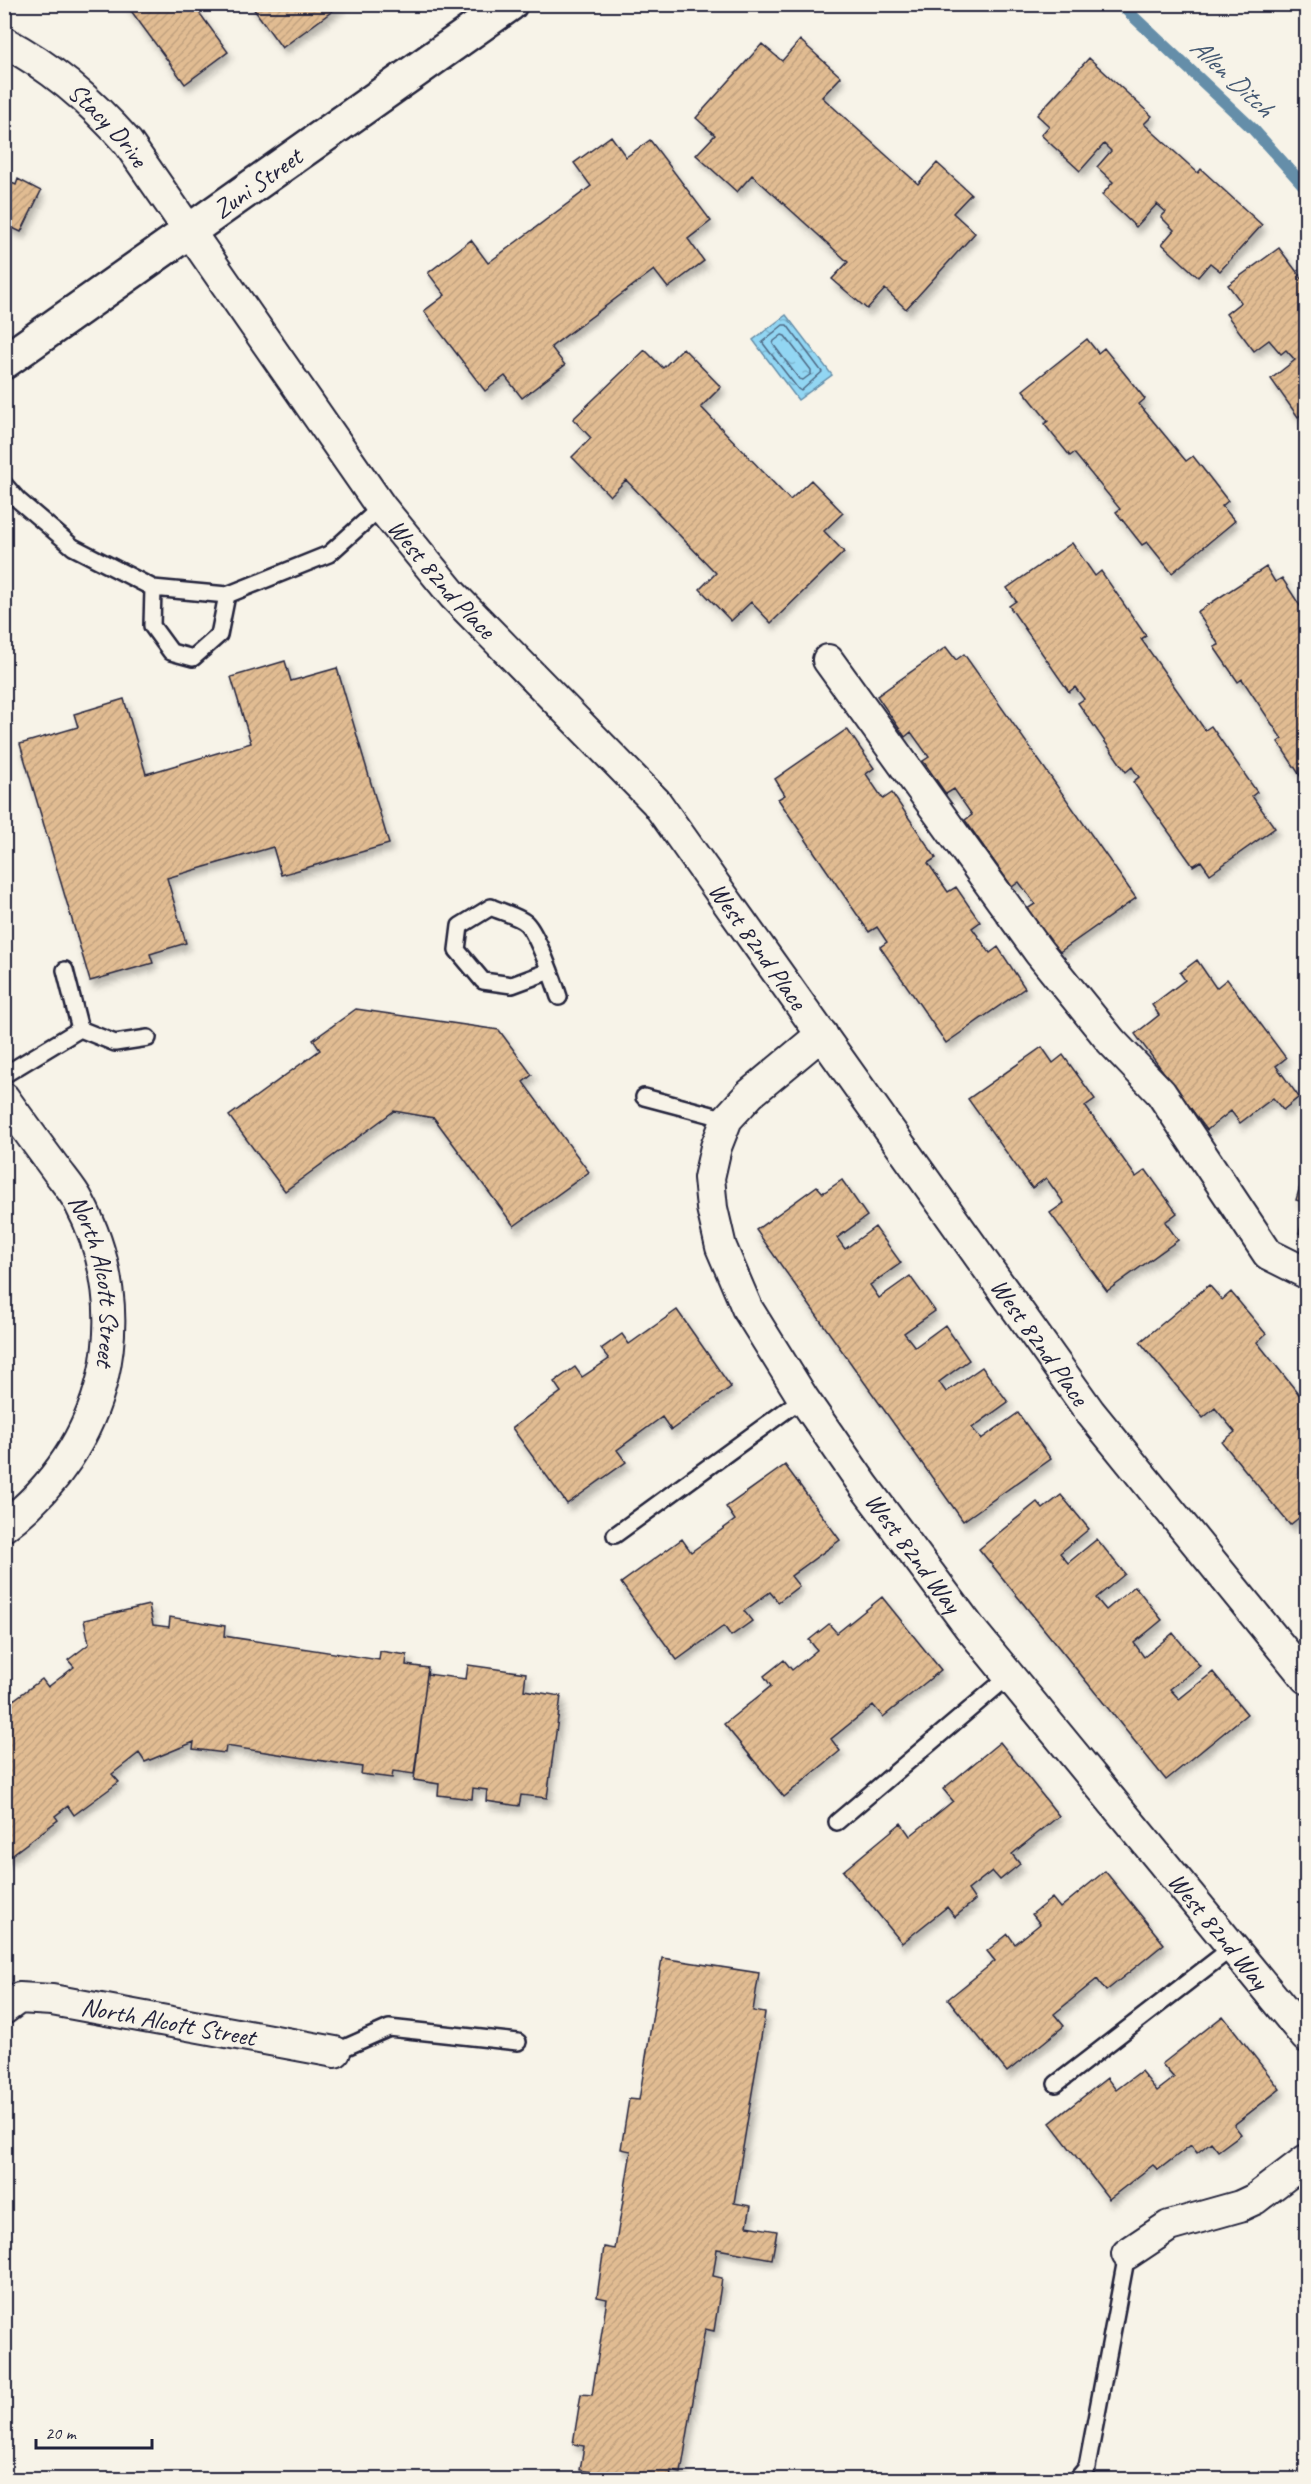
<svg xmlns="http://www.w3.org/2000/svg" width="1311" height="2484" font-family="Caveat,sans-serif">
<defs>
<pattern id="water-ripples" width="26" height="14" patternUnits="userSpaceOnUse" patternTransform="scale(1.5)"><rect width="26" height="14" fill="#92d6f3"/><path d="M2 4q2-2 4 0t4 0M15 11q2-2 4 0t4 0" fill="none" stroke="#7eb7d1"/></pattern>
<pattern id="building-hatch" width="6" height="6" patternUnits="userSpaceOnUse" patternTransform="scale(1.5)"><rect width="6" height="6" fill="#e1bc92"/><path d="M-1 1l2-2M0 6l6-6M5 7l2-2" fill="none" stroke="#c1a17f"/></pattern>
<filter id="shadow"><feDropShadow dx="3.5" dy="6" stdDeviation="3" flood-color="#0004"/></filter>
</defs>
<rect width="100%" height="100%" fill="#f7f3e8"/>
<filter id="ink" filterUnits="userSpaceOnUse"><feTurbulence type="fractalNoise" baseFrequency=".0167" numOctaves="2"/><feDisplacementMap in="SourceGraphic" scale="12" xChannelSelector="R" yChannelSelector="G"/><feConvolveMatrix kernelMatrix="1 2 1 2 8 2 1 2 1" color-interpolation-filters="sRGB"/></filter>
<g filter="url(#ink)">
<path fill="url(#water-ripples)" stroke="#658ea9" stroke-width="1.5" d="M 786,315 L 832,375 L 798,400 L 753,340 Z"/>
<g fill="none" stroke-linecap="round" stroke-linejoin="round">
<path stroke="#4f6a85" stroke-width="1.5" d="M 783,325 L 787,325 L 822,372 L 801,391 L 798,389 L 762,342 Z
M 782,335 L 785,336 L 811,370 L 811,374 L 803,380 L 799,379 L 773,344 L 774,341 Z"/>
<path stroke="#658ea9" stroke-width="12" d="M 1120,4 L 1253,129 L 1306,188"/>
</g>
<path fill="url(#building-hatch)" stroke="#22223b" stroke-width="1.5" filter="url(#shadow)" d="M 126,4 L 193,4 L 228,52 L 185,84 Z
M 250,4 L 342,4 L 282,48 Z
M 800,40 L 841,77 L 822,97 L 918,184 L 937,163 L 971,194 L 953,213 L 975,233 L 906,309 L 885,289 L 867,309 L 832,279 L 848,262 L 752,175 L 737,192 L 696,155 L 715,135 L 696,118 L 762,44 L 782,61 Z
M 1089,58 L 1152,116 L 1144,124 L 1198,173 L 1201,169 L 1262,225 L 1220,271 L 1210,263 L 1198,277 L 1162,244 L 1174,230 L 1161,217 L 1166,212 L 1157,204 L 1136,227 L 1102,195 L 1113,182 L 1097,167 L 1111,151 L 1104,144 L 1080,171 L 1041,135 L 1049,126 L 1037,115 Z
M 611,136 L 626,157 L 650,140 L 711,221 L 688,239 L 704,261 L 668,288 L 654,270 L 551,347 L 565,365 L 522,398 L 505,376 L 485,391 L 424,311 L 445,295 L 428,273 L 471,240 L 488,263 L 591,186 L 574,163 Z
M 4,179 L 16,185 L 18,179 L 41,191 L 21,232 L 4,224 Z
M 1279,248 L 1306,284 L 1306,411 L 1298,417 L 1271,379 L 1295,360 L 1286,350 L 1281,354 L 1269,340 L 1254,351 L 1226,314 L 1241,302 L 1228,285 Z
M 1087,339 L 1098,353 L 1104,348 L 1145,399 L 1139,404 L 1186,461 L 1193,456 L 1228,501 L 1222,506 L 1235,521 L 1172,573 L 1147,542 L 1142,545 L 1116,512 L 1120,509 L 1074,453 L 1070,456 L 1044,424 L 1048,421 L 1023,390 Z
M 683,348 L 721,387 L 701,407 L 790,500 L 811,480 L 843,513 L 824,531 L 844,552 L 771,623 L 751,602 L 731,621 L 700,589 L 716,573 L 626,480 L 610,496 L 572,457 L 591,438 L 573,419 L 645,350 L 663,368 Z
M 1072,543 L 1095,576 L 1101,571 L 1146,636 L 1141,639 L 1205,730 L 1211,726 L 1257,792 L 1252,796 L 1275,828 L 1210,874 L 1201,861 L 1193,866 L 1133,782 L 1139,777 L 1132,767 L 1126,772 L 1078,703 L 1084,699 L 1075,687 L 1069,692 L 1009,606 L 1016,601 L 1007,588 Z
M 1266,567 L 1275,582 L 1282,578 L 1306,615 L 1306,777 L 1305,775 L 1301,777 L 1278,742 L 1282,739 L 1242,679 L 1238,682 L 1214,647 L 1219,645 L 1197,612 Z
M 946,647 L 956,660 L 964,654 L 1136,898 L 1058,953 L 1027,909 L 1035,904 L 1019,882 L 1012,887 L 965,820 L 972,815 L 954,789 L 946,794 L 923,761 L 929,757 L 911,732 L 905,737 L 877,696 Z
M 285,661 L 291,681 L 337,668 L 389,844 L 281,875 L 273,847 L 167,878 L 186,943 L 150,954 L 153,963 L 90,981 L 20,744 L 78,727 L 74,714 L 124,699 L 146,774 L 251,743 L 231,677 Z
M 847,729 L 874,768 L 866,774 L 883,799 L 892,793 L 936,858 L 928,863 L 948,892 L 956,887 L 980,922 L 972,928 L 990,953 L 998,947 L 1025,988 L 946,1043 L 880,947 L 887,942 L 877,927 L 869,932 L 778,799 L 785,795 L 775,779 Z
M 1197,960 L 1216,988 L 1227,979 L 1286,1058 L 1276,1066 L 1299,1097 L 1283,1110 L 1273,1098 L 1240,1123 L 1231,1111 L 1207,1130 L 1135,1034 L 1159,1015 L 1152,1005 L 1185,980 L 1180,973 Z
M 356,1009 L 499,1030 L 532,1075 L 523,1082 L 589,1172 L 514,1226 L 434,1118 L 394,1111 L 285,1191 L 229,1116 L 320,1050 L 313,1040 Z
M 1042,1047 L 1053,1063 L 1063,1055 L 1095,1099 L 1085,1106 L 1136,1177 L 1146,1170 L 1177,1213 L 1165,1222 L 1178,1240 L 1107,1291 L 1050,1213 L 1064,1203 L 1046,1178 L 1032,1188 L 968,1099 Z
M 1306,1166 L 1306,1203 L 1296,1200 Z
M 842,1180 L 867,1216 L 837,1238 L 845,1249 L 875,1227 L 901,1263 L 870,1285 L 879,1298 L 910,1276 L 935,1311 L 904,1333 L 915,1347 L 945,1325 L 969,1360 L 939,1382 L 946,1392 L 982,1367 L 1008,1402 L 972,1428 L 981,1439 L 1018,1413 L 1051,1459 L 963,1521 L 756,1230 L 817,1186 L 823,1193 Z
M 1306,1209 L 1306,1236 L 1299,1233 Z
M 1209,1285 L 1222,1300 L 1231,1292 L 1266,1334 L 1257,1342 L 1306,1403 L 1306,1512 L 1290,1525 L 1222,1442 L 1235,1432 L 1215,1408 L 1203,1418 L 1140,1342 Z
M 677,1310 L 731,1387 L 671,1430 L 662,1417 L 617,1450 L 626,1462 L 567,1504 L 512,1428 L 561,1392 L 554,1382 L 575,1367 L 582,1377 L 609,1359 L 601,1349 L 622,1334 L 629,1344 Z
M 785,1465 L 840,1540 L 791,1576 L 799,1586 L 778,1602 L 770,1592 L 744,1611 L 752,1621 L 731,1636 L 724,1626 L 677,1660 L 621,1583 L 682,1539 L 691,1552 L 735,1520 L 726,1507 Z
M 1061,1495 L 1089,1529 L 1060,1553 L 1068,1563 L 1097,1539 L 1125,1574 L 1096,1598 L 1106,1610 L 1135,1586 L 1162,1620 L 1134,1643 L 1144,1657 L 1173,1633 L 1200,1666 L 1170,1689 L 1179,1699 L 1213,1672 L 1247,1714 L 1166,1780 L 979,1549 L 1037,1502 L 1043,1509 Z
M 882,1597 L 941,1670 L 883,1717 L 873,1705 L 831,1739 L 840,1751 L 784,1797 L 724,1724 L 771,1686 L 764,1676 L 784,1660 L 792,1670 L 817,1650 L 809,1640 L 829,1624 L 837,1633 Z
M 149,1605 L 153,1625 L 169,1627 L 170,1617 L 225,1626 L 224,1636 L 379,1660 L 380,1651 L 407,1655 L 406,1665 L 428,1668 L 414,1774 L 393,1771 L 392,1778 L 361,1774 L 362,1767 L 226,1746 L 225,1753 L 193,1749 L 194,1742 L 145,1762 L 139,1753 L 112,1774 L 119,1782 L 74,1815 L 68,1806 L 55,1816 L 58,1820 L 6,1859 L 4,1857 L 4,1707 L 42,1679 L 48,1687 L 74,1667 L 68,1660 L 89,1644 L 84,1620 Z
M 468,1665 L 526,1673 L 524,1690 L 561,1696 L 547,1798 L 521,1795 L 519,1806 L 486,1801 L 487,1790 L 473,1788 L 472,1799 L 438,1795 L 439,1784 L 414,1780 L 427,1674 L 466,1679 Z
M 1000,1742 L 1059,1816 L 1012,1854 L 1020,1864 L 1000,1880 L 992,1871 L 968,1890 L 975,1900 L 955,1917 L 947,1907 L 902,1943 L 843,1871 L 901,1823 L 910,1836 L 953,1801 L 943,1789 Z
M 1105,1871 L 1164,1944 L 1106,1991 L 1097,1979 L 1054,2014 L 1064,2026 L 1007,2072 L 948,1999 L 995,1961 L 987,1951 L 1008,1934 L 1015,1944 L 1040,1924 L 1032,1914 L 1052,1898 L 1060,1908 Z
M 662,1958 L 759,1973 L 753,2011 L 765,2013 L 734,2203 L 751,2206 L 747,2226 L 777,2231 L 772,2259 L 717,2249 L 713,2276 L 722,2278 L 714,2331 L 705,2329 L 681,2473 L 671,2471 L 670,2480 L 639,2480 L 580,2470 L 584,2446 L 573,2444 L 581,2394 L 592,2395 L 607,2299 L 597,2297 L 604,2247 L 615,2249 L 631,2151 L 621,2149 L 629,2099 L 639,2100 Z
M 1223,2016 L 1280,2089 L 1234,2125 L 1241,2134 L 1218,2151 L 1211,2142 L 1197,2153 L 1191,2145 L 1158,2170 L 1153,2165 L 1109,2199 L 1050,2123 L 1107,2078 L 1116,2090 L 1141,2071 L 1157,2091 L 1174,2078 L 1162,2064 Z"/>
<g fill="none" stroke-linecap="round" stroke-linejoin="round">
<defs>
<path id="lane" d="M 4,484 L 18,500 L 73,547 L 153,588 L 227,595 L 329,554 L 381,507
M 153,588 L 152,626 L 171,652 L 193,658 L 219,635 L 227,595
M 65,970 L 80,1029
M 550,971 L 512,985 L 483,981 L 457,950 L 460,926 L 491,907 C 501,912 518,916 526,923 C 537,934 554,981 559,997
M 4,1075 L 80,1029 L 115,1043 L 148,1038
M 644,1097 L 727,1119
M 615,1535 L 803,1398
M 837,1822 L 1009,1676
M 335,2052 L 389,2028 L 518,2042
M 1056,2084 L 1233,1947
M 1076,2480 L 1087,2467 L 1127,2254"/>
<g id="street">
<path id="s1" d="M 4,42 C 52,67 93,103 128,143 L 381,507 L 453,595 L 656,802 L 1090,1412 L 1306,1678"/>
<path d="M 828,660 L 1039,952 L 1111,1041 L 1161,1093 L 1268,1254 L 1306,1273"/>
<path id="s2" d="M 822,1034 L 750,1094 L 727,1119 L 716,1147 L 709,1178 L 712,1208 L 721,1247 L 747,1308 L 803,1398 L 864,1486 L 970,1628 L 1306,2037"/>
<path id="s3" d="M 4,1098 C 21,1122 38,1145 55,1168 C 63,1179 73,1190 79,1202 C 140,1316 106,1449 4,1526"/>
<path id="s4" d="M 4,2009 L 19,1998 L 52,2000 L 335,2052"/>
<path d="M 1127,2254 L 1169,2226 L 1240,2206 L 1255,2199 L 1306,2160"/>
</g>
<g id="secondary">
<path id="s5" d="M 4,362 L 510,4"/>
</g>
</defs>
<use href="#lane" stroke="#22223b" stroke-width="20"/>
<use href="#street" stroke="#22223b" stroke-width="34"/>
<use href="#secondary" stroke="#22223b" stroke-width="38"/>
<use href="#lane" stroke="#f7f3e8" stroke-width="15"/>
<use href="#street" stroke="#f7f3e8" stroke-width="30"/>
<use href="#secondary" stroke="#f7f3e8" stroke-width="33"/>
</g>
</g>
<g text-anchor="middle" stroke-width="6" stroke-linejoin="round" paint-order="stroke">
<g font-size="26" fill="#22223b" stroke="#f7f3e8">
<text dy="9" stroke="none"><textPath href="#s1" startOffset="134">Stacy Drive</textPath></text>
<text dy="9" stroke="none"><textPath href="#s5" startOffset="310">Zuni Street</textPath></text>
<text dy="9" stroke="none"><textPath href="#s1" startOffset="698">West 82nd Place</textPath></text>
<text dy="9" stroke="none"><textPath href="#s1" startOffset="1184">West 82nd Place</textPath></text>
<text dy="9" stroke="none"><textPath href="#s3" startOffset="210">North Alcott Street</textPath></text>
<text dy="9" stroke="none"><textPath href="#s1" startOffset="1670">West 82nd Place</textPath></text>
<text dy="9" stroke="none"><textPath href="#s2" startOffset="622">West 82nd Way</textPath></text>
<text dy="9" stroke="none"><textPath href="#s2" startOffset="1108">West 82nd Way</textPath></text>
<text dy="9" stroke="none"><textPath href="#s4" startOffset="170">North Alcott Street</textPath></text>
</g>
<g font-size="27" font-style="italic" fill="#445872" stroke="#f7f3e8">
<text transform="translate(1232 77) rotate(43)" y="9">Allen Ditch</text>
</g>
</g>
<rect width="1311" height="2484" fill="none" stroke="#f7f3e8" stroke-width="24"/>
<rect x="12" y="12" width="1287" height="2460" fill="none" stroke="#22223b" stroke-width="2" filter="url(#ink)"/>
<path d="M36 2439v9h116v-9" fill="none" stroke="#22223b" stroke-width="3"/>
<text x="45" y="2439" font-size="18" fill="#22223b" stroke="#f7f3e8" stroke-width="4.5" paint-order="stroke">20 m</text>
</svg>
